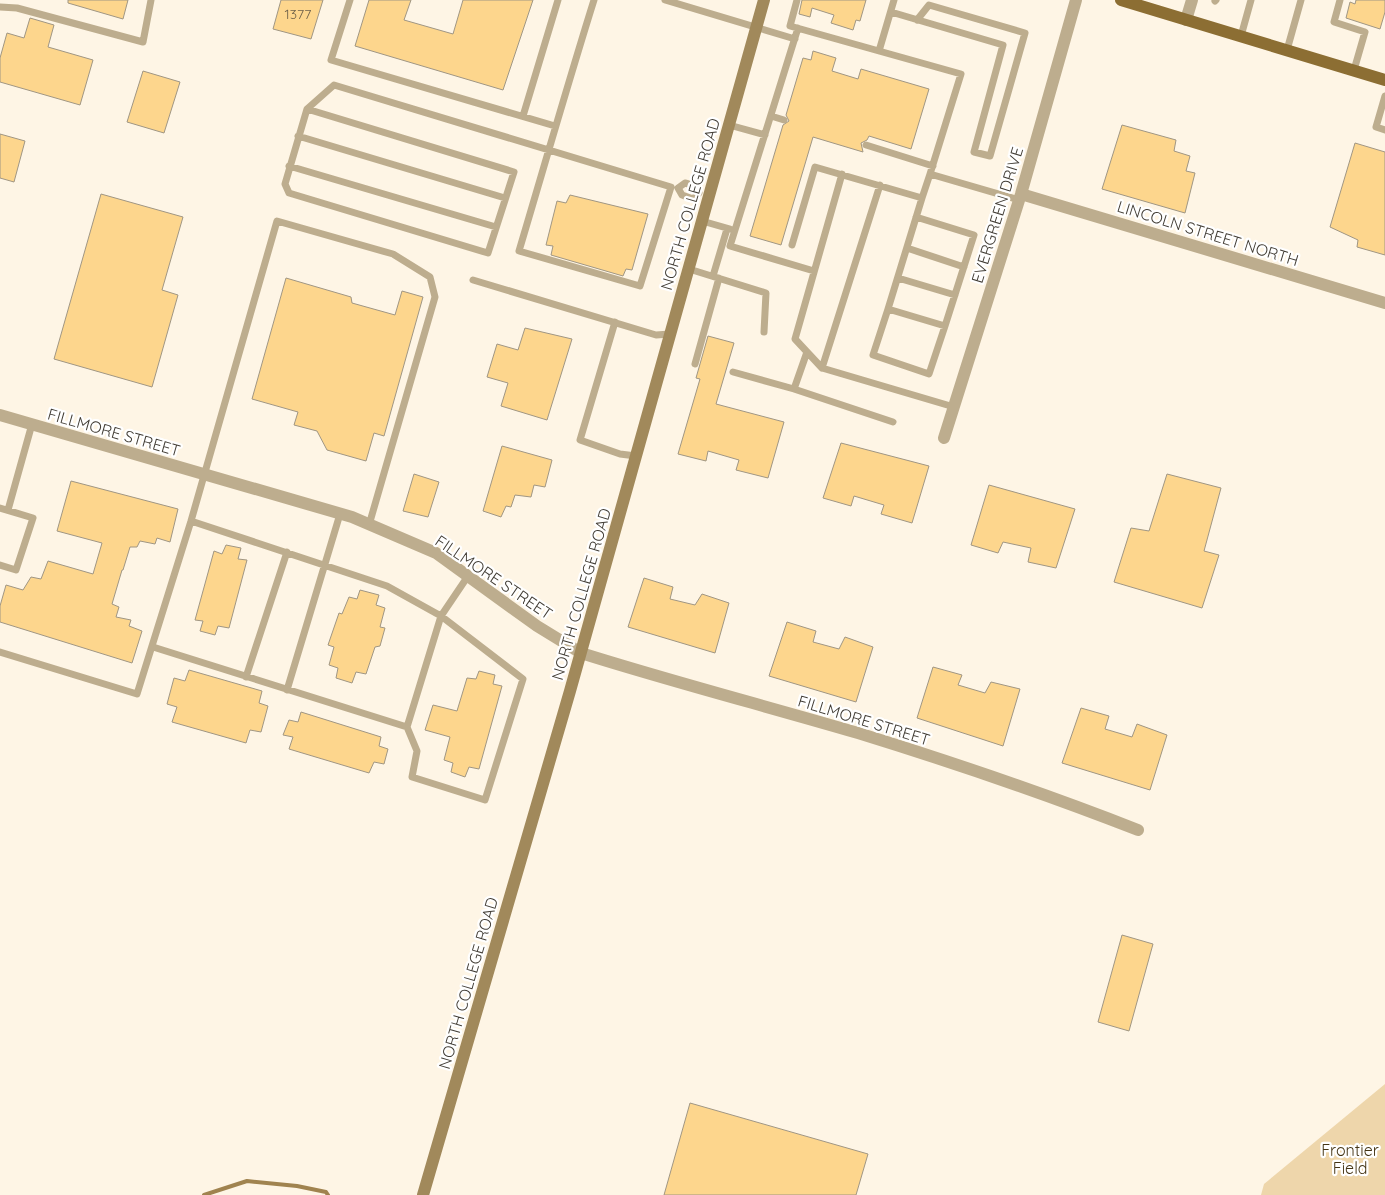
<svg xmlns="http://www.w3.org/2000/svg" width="1385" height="1195" font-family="Quicksand,sans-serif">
<rect width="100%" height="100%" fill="#fef5e5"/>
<path fill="#eed6ab" d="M 1385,1084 L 1385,1195 L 1261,1195 L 1264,1184 Z"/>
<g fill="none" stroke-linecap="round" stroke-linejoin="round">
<path stroke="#a0834f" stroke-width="4" d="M 204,1195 L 247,1181 L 297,1186 L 326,1192 L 328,1195"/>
</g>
<path fill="#fdd68d" stroke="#a09683" d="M 68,0 L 128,0 L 123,19 L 68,3 Z
M 281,0 L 323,0 L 311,39 L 273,29 Z
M 369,0 L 411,0 L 404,20 L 453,34 L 463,0 L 533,0 L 503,90 L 355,46 Z
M 802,0 L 866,0 L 860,21 L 856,20 L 853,30 L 831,23 L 834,15 L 812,8 L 810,17 L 799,14 Z
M 1356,0 L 1385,0 L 1385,12 L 1380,29 L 1346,18 L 1350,2 L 1355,4 Z
M 30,18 L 54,25 L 48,47 L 93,60 L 80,105 L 0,82 L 0,58 L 7,33 L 24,38 Z
M 813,51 L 836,58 L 832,71 L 858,79 L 861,69 L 929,89 L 911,149 L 869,136 L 867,140 L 861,143 L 863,152 L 813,137 L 781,245 L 750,236 L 783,125 L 789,121 L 786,115 L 803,58 L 811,60 Z
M 143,71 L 180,82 L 164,133 L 127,122 Z
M 1122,125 L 1176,140 L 1174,151 L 1190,156 L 1186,171 L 1195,173 L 1185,213 L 1102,189 Z
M 0,134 L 25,141 L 14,182 L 0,178 Z
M 1355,143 L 1385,152 L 1385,255 L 1357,247 L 1358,240 L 1330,227 Z
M 101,194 L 183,217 L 162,290 L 178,295 L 152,387 L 54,359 Z
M 570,195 L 648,214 L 632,270 L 626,269 L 623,276 L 551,255 L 553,246 L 546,245 L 557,201 L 566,203 Z
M 286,278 L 351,297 L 352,303 L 395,315 L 402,291 L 423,297 L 384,436 L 374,433 L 366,461 L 327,450 L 317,431 L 294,425 L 298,412 L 252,399 Z
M 525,328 L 572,339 L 547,420 L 501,406 L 508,383 L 487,377 L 497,344 L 518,350 Z
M 708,336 L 734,343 L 716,404 L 784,422 L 768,478 L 736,470 L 739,460 L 708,451 L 706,461 L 678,454 L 700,379 L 696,378 Z
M 841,443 L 929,466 L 912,523 L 881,514 L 884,505 L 854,496 L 851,506 L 823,498 Z
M 502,446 L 552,460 L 545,487 L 534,485 L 531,497 L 515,495 L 511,507 L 506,506 L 501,517 L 483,511 Z
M 414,474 L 439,482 L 428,517 L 403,511 Z
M 1167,474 L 1221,488 L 1204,551 L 1219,555 L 1202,608 L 1114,582 L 1131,528 L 1149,531 Z
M 71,481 L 178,509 L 170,542 L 157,538 L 155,544 L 140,541 L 137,547 L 130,547 L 123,570 L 122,570 L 112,604 L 119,607 L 116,617 L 131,620 L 129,626 L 142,631 L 132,663 L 0,622 L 0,606 L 6,585 L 23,590 L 31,577 L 41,579 L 48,561 L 93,574 L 102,543 L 57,531 Z
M 989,485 L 1075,509 L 1056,568 L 1028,562 L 1031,548 L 1003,542 L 998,553 L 971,545 Z
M 226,545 L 241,548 L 238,559 L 247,560 L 229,628 L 218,626 L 215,635 L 200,631 L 203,621 L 195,620 L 214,551 L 222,554 Z
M 644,578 L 673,587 L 670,599 L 695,605 L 702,594 L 729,603 L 715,653 L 628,627 Z
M 360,590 L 379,595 L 376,605 L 385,608 L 380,627 L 385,628 L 380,646 L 375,647 L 366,674 L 356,672 L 352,683 L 336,678 L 338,668 L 329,665 L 334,647 L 328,645 L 339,613 L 342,614 L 349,597 L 357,599 Z
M 787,622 L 816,631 L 813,642 L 839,649 L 845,637 L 873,647 L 856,702 L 769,676 Z
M 933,667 L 962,675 L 958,685 L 985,693 L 991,682 L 1020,689 L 1003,746 L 917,718 Z
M 189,670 L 262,691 L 259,703 L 268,706 L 261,732 L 250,730 L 246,743 L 172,722 L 177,707 L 167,704 L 174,678 L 185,681 Z
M 479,671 L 495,675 L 493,684 L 502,686 L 479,769 L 469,767 L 465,777 L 451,772 L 453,763 L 444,760 L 450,737 L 425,730 L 433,705 L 457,711 L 467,678 L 476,679 Z
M 1081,708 L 1109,716 L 1105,729 L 1132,737 L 1137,724 L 1167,735 L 1150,790 L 1062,763 Z
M 301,712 L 381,737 L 379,746 L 388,749 L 384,764 L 374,762 L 369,773 L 289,749 L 293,737 L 283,735 L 289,720 L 298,722 Z
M 1122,935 L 1153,944 L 1129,1031 L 1098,1022 Z
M 690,1103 L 868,1154 L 856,1195 L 664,1195 Z"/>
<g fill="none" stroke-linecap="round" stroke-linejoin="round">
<path stroke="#bdad8e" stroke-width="7" d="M 350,0 L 331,60 L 555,126
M 665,0 L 795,39
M 797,0 L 790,26 L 879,51
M 894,0 L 879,51 L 961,74 L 930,174 L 1019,200
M 1340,0 L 1334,22 L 1365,32 L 1354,70
M 1215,1 L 1216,0
M 0,7 L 17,8 L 143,42 L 151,0
M 891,12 L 1003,45 L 974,152 L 990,156 L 1025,33 L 929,5 L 917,20
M 798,28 L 730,246 L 814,271
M 1241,36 L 1251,0
M 1287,50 L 1301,0
M 1385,96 L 1376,127 L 1385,130
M 307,109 L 514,172 L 488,253 L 289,193 L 285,184 L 307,109 L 334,85 L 671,187 L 640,286 L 519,251 C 544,167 568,83 594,0
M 523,116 L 558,0
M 771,116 L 784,120
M 729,125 L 765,135
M 298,136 L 505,198
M 866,145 L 933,166
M 289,166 L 496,227
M 685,183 L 696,186 L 699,193 L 693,199 L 682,195 L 678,188 Z
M 880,185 L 822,368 L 954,407
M 916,217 L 974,235 L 945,326 L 888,309 C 899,272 911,235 922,198
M 702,221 L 730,229
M 792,245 L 815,167 L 922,198 L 930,174
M 907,248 L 964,267
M 689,269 L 766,293 L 764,332
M 713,276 L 727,229
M 898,278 L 955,295
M 473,280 L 656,335 L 670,334
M 888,309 L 873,355 L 929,374 L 945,326
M 615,322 L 580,440 L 620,454 L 636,456
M 695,364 L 719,278
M 822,368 L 795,339 L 842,174
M 733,372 L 794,389 L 807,352
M 794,389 L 893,422
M 0,508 L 33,518 L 16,570 L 0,565
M 8,510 L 32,424
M 191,521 L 387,586 L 441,616 L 523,679 L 485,800 L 412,777 L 417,751 L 407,727 L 441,616 L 468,576
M 153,647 L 407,727
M 0,652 L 137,694 L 191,521 L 277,221 L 393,254 L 430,277 L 435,297 L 369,525
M 246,677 L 287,552
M 287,690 L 340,514"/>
<path stroke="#bdad8e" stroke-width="12" d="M 1186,20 L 1192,0
M 1021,194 L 1385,303
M 944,438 L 1021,194 L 1076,0
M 581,653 C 673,682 766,706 858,733 C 952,762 1046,794 1138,830"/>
<path stroke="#bdad8e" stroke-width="12" d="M 0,415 L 352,517 L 436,553 L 537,626 L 581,653"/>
<path stroke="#a1895b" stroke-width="12" d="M 423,1195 L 570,691 L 764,0"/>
<path stroke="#8c6e33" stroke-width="12" d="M 1121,0 L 1385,80"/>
</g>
<g text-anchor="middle" stroke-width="4.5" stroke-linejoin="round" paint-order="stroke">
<g font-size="14" fill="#70624a">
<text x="298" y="19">1377</text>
</g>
<g font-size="16" fill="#413c34" stroke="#fff">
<text transform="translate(690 204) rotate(-74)" y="6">NORTH COLLEGE ROAD</text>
<text transform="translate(997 215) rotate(-73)" y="6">EVERGREEN DRIVE</text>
<text transform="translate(1208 233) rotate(17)" y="6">LINCOLN STREET NORTH</text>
<text transform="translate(114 432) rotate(16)" y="6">FILLMORE STREET</text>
<text transform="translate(494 577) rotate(34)" y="6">FILLMORE STREET</text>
<text transform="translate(581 594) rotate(-74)" y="6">NORTH COLLEGE ROAD</text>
<text transform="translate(864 720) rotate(17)" y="6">FILLMORE STREET</text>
<text transform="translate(468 983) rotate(-74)" y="6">NORTH COLLEGE ROAD</text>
</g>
<g font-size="16" fill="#453515" stroke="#fff">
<text x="1350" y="1156">Frontier<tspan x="1350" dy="18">Field</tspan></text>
</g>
</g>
</svg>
